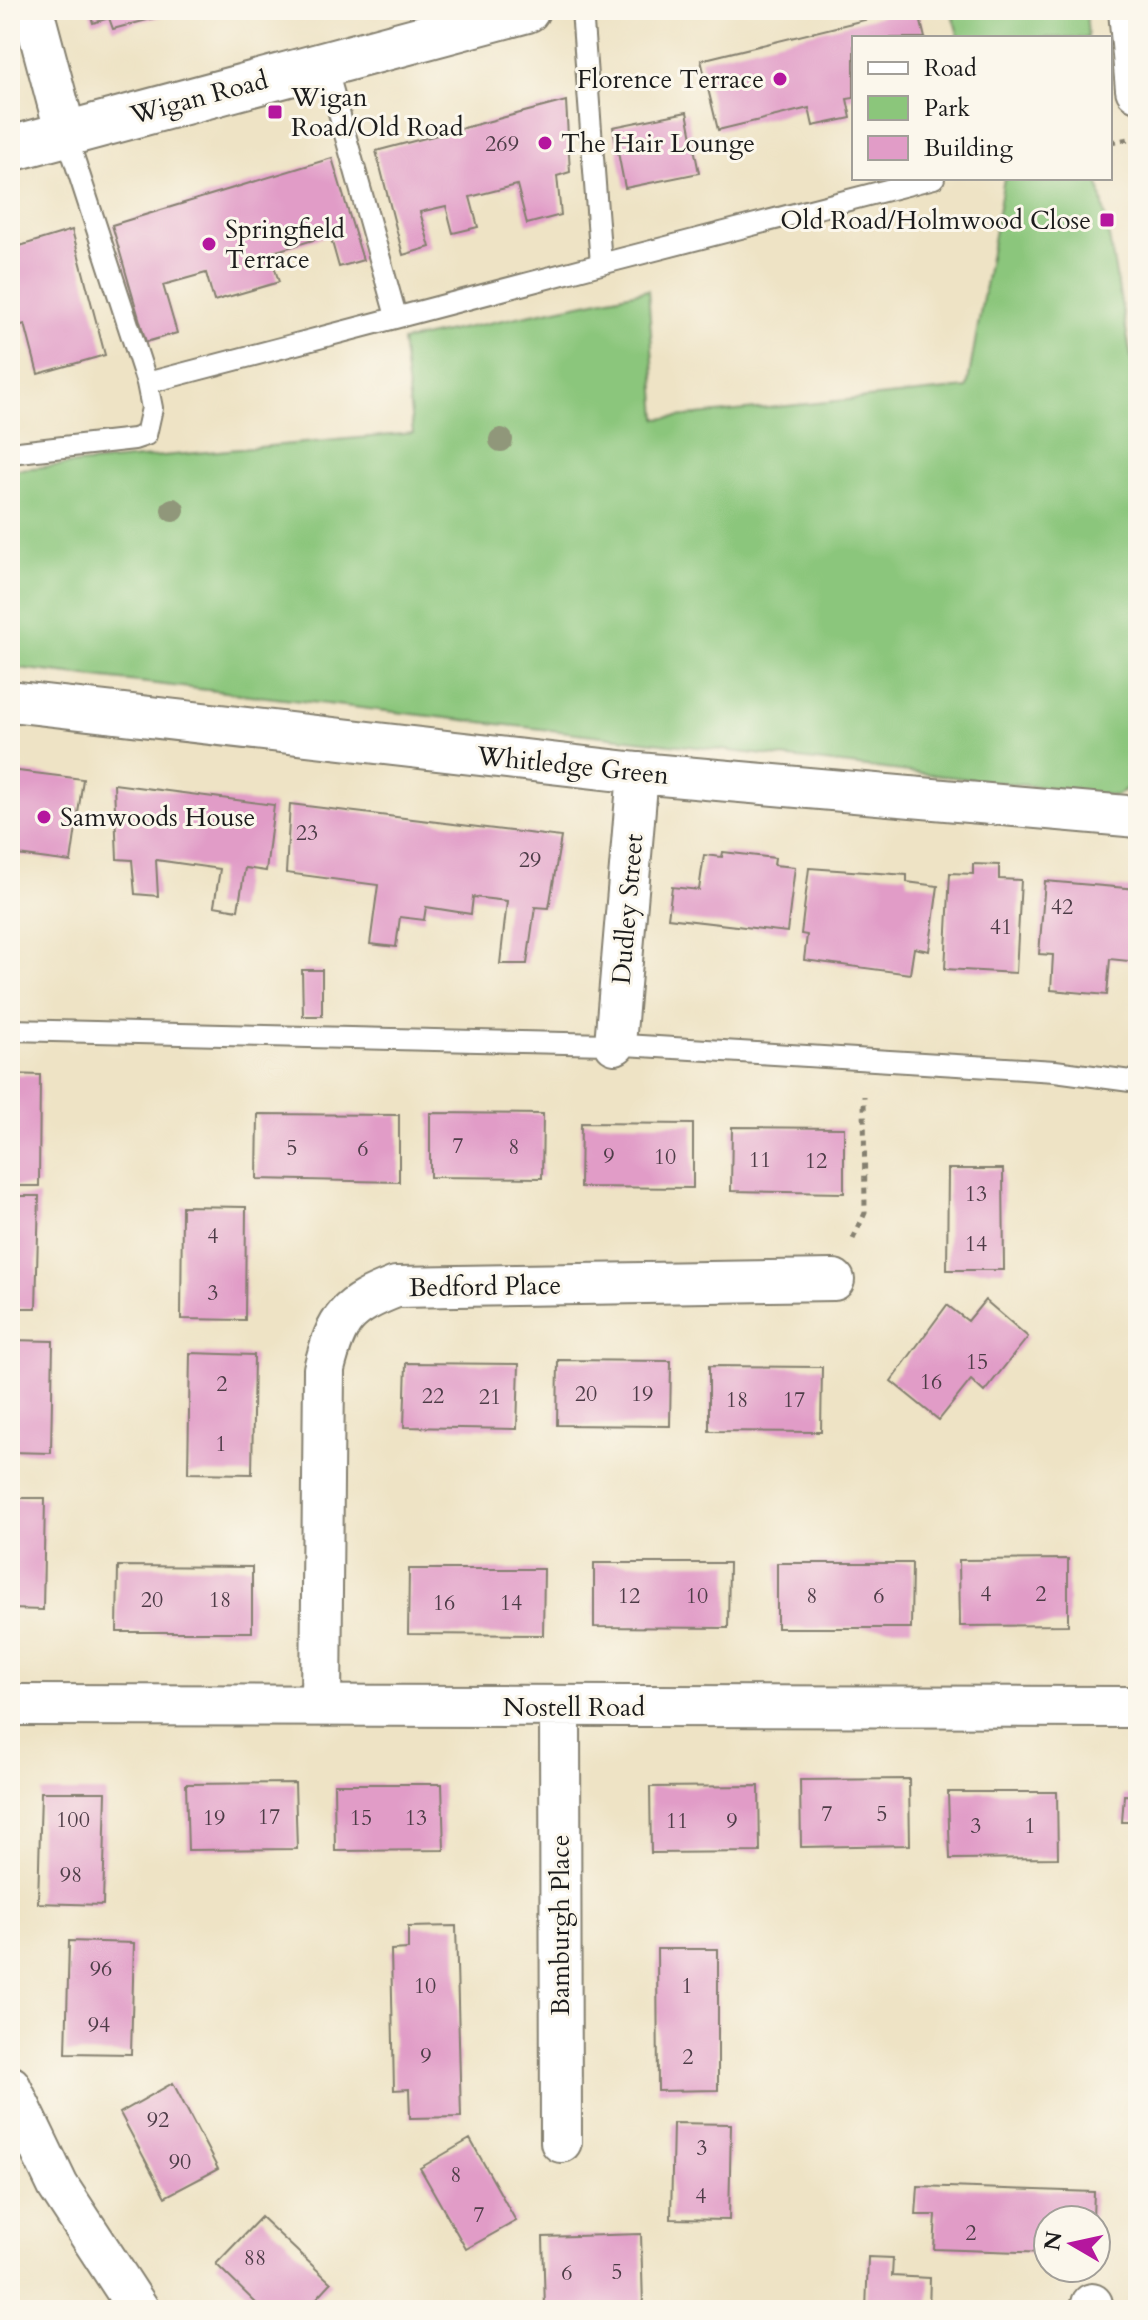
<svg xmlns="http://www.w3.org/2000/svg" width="1148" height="2320" font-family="Cardo,serif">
<rect width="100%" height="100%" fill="#fbf7ec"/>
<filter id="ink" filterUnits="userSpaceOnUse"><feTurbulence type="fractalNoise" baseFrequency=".0125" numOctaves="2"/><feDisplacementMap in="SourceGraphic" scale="16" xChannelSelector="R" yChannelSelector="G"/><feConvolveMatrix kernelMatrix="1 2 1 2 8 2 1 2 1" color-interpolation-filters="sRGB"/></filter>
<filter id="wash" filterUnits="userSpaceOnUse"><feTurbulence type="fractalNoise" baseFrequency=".006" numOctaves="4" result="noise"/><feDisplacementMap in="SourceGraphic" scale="32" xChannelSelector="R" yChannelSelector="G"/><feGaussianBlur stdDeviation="1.8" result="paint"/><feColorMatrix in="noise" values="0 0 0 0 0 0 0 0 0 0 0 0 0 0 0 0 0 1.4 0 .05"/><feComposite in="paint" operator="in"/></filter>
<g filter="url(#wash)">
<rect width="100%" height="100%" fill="#eee3c5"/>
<path fill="#8bc67b" stroke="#54714c" stroke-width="2" d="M 951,10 L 1086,10 L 1088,38 L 959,38 Z
M 1004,178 L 1098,178 L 1138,394 L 1138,780 L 1116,796 L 10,667 L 10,470 L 413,433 L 402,341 L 648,290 L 657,419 L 967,388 Z"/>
<g id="blocks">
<path fill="#e19cc7" d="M 89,10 L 181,10 L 181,11 L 113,29 L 109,18 L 93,23 Z
M 905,10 L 918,10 L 925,38 L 854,38 L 854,98 L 847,99 L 851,118 L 813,126 L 809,108 L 718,130 L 701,60 Z
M 566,101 L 570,172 L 557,176 L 561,215 L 527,224 L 517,185 L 470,197 L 478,227 L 453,233 L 446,206 L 420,212 L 430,247 L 403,255 L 376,151 Z
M 687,112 L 699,173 L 625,188 L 613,127 Z
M 332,158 L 363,260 L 339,267 L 330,235 L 270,253 L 279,282 L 214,301 L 206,273 L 163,285 L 177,333 L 146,342 L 112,225 Z
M 72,230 L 105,355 L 38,374 L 25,324 L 10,328 L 10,249 Z
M 10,770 L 83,779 L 71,862 L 10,854 Z
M 114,784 L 274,805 L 266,871 L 245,868 L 238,910 L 214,906 L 220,869 L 156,860 L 158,896 L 135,894 L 132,860 L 117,859 Z
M 290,804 L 561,837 L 549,908 L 535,907 L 527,964 L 500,964 L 507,901 L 473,897 L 471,914 L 426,907 L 424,920 L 400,917 L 396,947 L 370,944 L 378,885 L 286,873 Z
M 723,852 L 775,858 L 774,865 L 795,867 L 787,932 L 668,918 L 672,887 L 699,890 L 704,855 L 722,857 Z
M 973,864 L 999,865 L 999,879 L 1021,880 L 1016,973 L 945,969 L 950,873 L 973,874 Z
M 809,868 L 907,875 L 907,882 L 938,886 L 929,951 L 914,948 L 910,974 L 804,960 L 807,935 L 801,934 Z
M 1045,881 L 1138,889 L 1138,962 L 1110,959 L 1107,995 L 1051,990 L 1053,955 L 1039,954 Z
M 302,970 L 322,970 L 322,1016 L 303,1016 Z
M 10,1074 L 40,1075 L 39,1186 L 10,1186 Z
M 430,1113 L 543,1114 L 542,1178 L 430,1177 Z
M 258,1114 L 399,1115 L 399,1182 L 257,1179 Z
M 581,1123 L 693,1124 L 693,1188 L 580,1187 Z
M 732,1127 L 844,1128 L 844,1193 L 731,1191 Z
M 948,1169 L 1003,1169 L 1004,1270 L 947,1270 Z
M 10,1196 L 39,1196 L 36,1308 L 10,1308 Z
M 182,1206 L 246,1207 L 245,1320 L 181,1319 Z
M 985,1300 L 1028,1337 L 984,1392 L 971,1380 L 939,1420 L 891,1381 L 947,1305 L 968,1321 Z
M 10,1340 L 53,1341 L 51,1453 L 10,1452 Z
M 190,1353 L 254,1355 L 252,1474 L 188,1473 Z
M 558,1360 L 671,1361 L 670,1426 L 557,1425 Z
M 406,1363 L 519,1364 L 517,1429 L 404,1427 Z
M 709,1366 L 822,1367 L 821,1432 L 709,1431 Z
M 10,1498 L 45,1498 L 43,1610 L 10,1609 Z
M 1068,1559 L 1068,1625 L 960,1626 L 959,1560 Z
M 594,1563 L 729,1563 L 728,1628 L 594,1627 Z
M 777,1563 L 912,1563 L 911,1628 L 777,1628 Z
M 118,1566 L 252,1567 L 252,1632 L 117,1632 Z
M 409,1569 L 544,1569 L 543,1635 L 408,1634 Z
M 909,1779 L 910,1845 L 801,1847 L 800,1780 Z
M 295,1783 L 297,1849 L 188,1850 L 186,1784 Z
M 334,1784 L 442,1784 L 444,1850 L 335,1851 Z
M 759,1786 L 760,1852 L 651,1853 L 650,1787 Z
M 41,1792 L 106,1792 L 103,1905 L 38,1903 Z
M 948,1792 L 1057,1792 L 1058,1858 L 950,1859 Z
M 1124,1795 L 1138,1796 L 1138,1822 L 1122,1822 Z
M 456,1926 L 461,2117 L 410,2118 L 409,2089 L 394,2090 L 391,1950 L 408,1949 L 408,1927 Z
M 69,1941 L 134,1943 L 131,2054 L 66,2053 Z
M 657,1949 L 718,1949 L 718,2090 L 658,2091 Z
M 173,2083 L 218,2169 L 165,2197 L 120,2113 Z
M 673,2123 L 731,2124 L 729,2220 L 671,2219 Z
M 470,2139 L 516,2221 L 466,2249 L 420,2168 Z
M 918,2186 L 1094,2192 L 1093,2217 L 1048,2220 L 1048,2253 L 934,2249 L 936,2215 L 916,2215 Z
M 261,2217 L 331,2283 L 306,2310 L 263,2310 L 216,2264 Z
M 641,2234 L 643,2306 L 545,2309 L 543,2237 Z
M 868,2257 L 893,2258 L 892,2276 L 930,2278 L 929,2310 L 866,2310 Z"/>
</g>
</g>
<g filter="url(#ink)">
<use href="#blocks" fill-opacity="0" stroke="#858070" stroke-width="2"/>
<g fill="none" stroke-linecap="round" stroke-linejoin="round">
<defs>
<path id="service" d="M 325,63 L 396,316
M 601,264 L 934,178
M 147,383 L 601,264 L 582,10
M 10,453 L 134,439 L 146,435 L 152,408 L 147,383 L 66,134
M 10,1030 L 608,1044 L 1055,1071 L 1138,1082"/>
<path id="minor" d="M 33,10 L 66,134
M 10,701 L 638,773 L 1138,817
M 615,1044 L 638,773
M 321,1703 L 324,1369 C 337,1317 347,1306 396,1287 L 834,1280
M 10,1705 L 1138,1707
M 560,1708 L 561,2142
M 10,2086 L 58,2186 L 139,2310
M 1092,2310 L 1092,2304"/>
<path id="tertiary" d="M 1131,10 L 1138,89"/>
<path id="primary" d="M 10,149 L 527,10"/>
</defs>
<use href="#service" stroke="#858070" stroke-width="24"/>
<use href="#minor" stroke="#858070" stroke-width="44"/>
<use href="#tertiary" stroke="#858070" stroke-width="48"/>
<use href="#primary" stroke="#858070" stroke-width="48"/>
<path stroke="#858070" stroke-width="5" stroke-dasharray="6 6" stroke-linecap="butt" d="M 1110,142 L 1129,139
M 853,1239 L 865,1213 L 864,1096"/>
<use href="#service" stroke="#fff" stroke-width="20"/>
<use href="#minor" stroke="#fff" stroke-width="40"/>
<use href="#tertiary" stroke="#fff" stroke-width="44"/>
<use href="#primary" stroke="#fff" stroke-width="44"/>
</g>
<g fill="#90977a">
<circle cx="501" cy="440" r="12"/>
<circle cx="173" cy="510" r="12"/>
</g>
</g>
<g fill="#b5179e" stroke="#fbf7ec" stroke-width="3">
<circle cx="780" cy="79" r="8"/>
<rect x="267" y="104" width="16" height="16" rx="4"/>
<circle cx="545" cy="143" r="8"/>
<rect x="1099" y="212" width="16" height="16" rx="4"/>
<circle cx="209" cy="244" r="8"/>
<circle cx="44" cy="817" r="8"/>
</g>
<g text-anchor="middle" stroke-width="6" stroke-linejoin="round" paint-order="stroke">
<g font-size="22" fill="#4d3c47">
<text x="502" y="151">269</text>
<text x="307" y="840">23</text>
<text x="530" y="867">29</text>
<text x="1062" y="914">42</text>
<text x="1001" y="934">41</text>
<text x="458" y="1153">7</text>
<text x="514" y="1154">8</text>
<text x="292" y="1155">5</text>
<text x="363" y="1156">6</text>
<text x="609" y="1163">9</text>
<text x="665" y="1164">10</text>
<text x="760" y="1167">11</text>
<text x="816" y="1168">12</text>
<text x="976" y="1201">13</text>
<text x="213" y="1243">4</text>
<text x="976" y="1251">14</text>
<text x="213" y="1300">3</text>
<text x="977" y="1369">15</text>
<text x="931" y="1389">16</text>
<text x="222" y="1391">2</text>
<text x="586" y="1401">20</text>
<text x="642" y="1401">19</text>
<text x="433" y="1403">22</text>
<text x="490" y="1404">21</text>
<text x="737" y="1407">18</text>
<text x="794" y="1407">17</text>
<text x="221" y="1451">1</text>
<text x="986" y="1601">4</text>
<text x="1041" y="1601">2</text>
<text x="629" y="1603">12</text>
<text x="697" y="1603">10</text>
<text x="812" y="1603">8</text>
<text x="879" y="1603">6</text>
<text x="152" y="1607">20</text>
<text x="220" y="1607">18</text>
<text x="444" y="1610">16</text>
<text x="511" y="1610">14</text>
<text x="827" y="1821">7</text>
<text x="882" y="1821">5</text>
<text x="269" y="1824">17</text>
<text x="214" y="1825">19</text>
<text x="361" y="1825">15</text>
<text x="416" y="1825">13</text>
<text x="73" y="1827">100</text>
<text x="677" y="1828">11</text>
<text x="732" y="1828">9</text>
<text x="976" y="1833">3</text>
<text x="1030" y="1833">1</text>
<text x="71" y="1882">98</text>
<text x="101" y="1976">96</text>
<text x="425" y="1993">10</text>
<text x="687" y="1993">1</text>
<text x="99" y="2032">94</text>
<text x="426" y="2063">9</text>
<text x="688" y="2064">2</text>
<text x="158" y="2127">92</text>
<text x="702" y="2155">3</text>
<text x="180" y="2169">90</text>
<text x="456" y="2182">8</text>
<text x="701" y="2203">4</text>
<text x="479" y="2222">7</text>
<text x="971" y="2240">2</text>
<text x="255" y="2265">88</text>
<text x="617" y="2279">5</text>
<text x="567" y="2280">6</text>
</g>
<g font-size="26" fill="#1c1c1c" stroke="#fbf7ec" text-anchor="start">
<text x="764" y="88" text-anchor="end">Florence Terrace</text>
<text x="291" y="106">Wigan<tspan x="291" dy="30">Road/Old Road</tspan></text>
<text x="561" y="152">The Hair Lounge</text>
<text x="1091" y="229" text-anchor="end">Old Road/Holmwood Close</text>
<text x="225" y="238">Springfield<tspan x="225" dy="30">Terrace</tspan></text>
<text x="60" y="826">Samwoods House</text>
</g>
<g font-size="26" fill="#1c1c1c" stroke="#fbf7ec">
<text transform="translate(199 97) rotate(-15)" y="9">Wigan Road</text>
<text transform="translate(573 765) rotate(6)" y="9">Whitledge Green</text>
<text transform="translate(627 909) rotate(-85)" y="9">Dudley Street</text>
<text transform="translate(485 1286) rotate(-1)" y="9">Bedford Place</text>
<text x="574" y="1716">Nostell Road</text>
<text transform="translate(560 1925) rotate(-90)" y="9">Bamburgh Place</text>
</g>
</g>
<rect width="1148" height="2320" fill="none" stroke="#fbf7ec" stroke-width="40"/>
<rect x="852" y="36" width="260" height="144" fill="#fbf7ec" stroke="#a29f99" stroke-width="2"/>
<rect x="868" y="62" width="40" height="12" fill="#ffffff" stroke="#a29f99" stroke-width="2"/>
<text x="924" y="76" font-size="24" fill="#1c1c1c">Road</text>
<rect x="868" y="96" width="40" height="24" fill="#8bc67b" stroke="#a29f99" stroke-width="2"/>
<text x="924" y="116" font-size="24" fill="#1c1c1c">Park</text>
<rect x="868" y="136" width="40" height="24" fill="#e19cc7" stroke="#a29f99" stroke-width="2"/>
<text x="924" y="156" font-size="24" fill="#1c1c1c">Building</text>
<g transform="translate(1072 2244) rotate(279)"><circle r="38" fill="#fbf7ec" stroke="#a29f99" stroke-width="2"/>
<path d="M0-6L14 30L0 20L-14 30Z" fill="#b5179e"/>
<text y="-12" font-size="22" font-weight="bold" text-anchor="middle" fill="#1c1c1c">N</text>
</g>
</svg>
